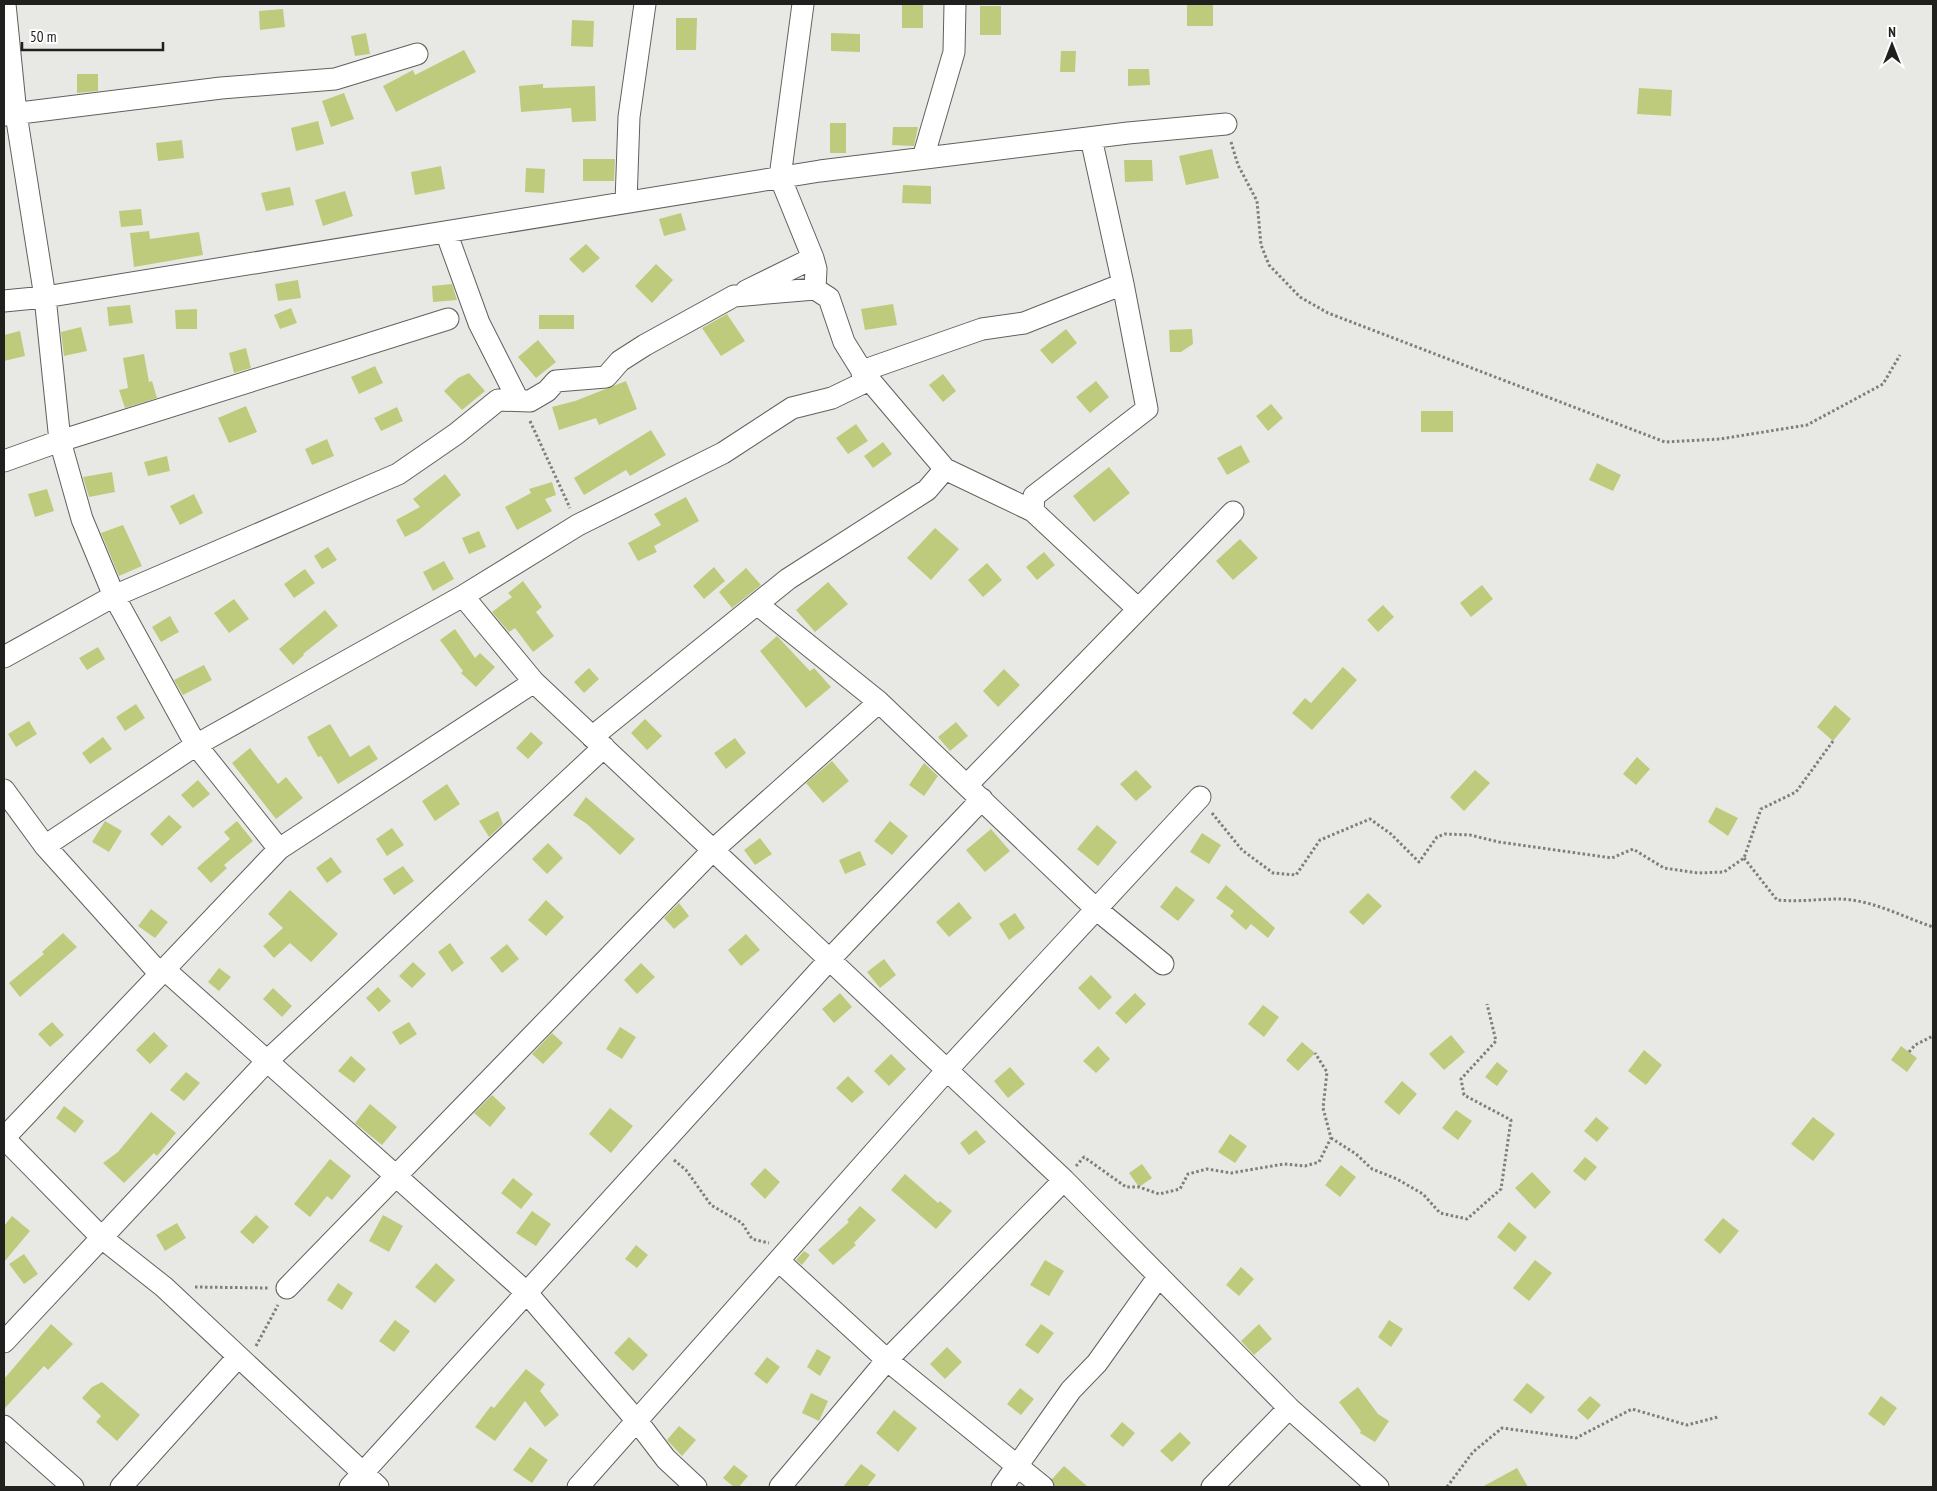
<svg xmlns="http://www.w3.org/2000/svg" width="1937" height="1491" font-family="'PT Sans Narrow',sans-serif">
<rect width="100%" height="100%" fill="#e8e9e5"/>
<path fill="#becb7c" d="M 902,4 L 923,4 L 923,28 L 902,28 Z
M 1187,4 L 1213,4 L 1213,26 L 1187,26 Z
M 980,6 L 1001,6 L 1001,35 L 980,35 Z
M 283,9 L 285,27 L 260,30 L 259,11 Z
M 676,18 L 697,18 L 696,50 L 676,50 Z
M 572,20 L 594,21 L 593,47 L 571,46 Z
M 366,33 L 370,54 L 355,56 L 351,36 Z
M 831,33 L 860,34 L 860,52 L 831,51 Z
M 464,50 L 476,72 L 396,112 L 383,86 L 413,70 L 415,75 Z
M 1061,51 L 1076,51 L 1075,72 L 1060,72 Z
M 1128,69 L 1149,69 L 1150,85 L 1128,86 Z
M 77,74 L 98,74 L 98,91 L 77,93 Z
M 543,84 L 543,88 L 595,86 L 596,121 L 572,122 L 571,108 L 521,112 L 519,86 Z
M 1639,88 L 1672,90 L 1671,116 L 1637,114 Z
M 344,93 L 354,119 L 331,127 L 322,101 Z
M 318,121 L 324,144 L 296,151 L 291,128 Z
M 830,123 L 846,123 L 846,153 L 830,153 Z
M 893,127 L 918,127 L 914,146 L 892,145 Z
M 182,140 L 184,158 L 158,161 L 156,143 Z
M 1212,149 L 1219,178 L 1186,185 L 1179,156 Z
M 583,159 L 615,159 L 614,181 L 583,181 Z
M 1124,160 L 1152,160 L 1153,181 L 1125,182 Z
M 441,166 L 445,189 L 415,195 L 411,172 Z
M 526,168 L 545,169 L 544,193 L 525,192 Z
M 903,185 L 931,186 L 931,204 L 902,203 Z
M 290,187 L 294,205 L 266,211 L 261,193 Z
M 345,191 L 353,216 L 323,226 L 315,200 Z
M 141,209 L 143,225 L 121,227 L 119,211 Z
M 681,213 L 686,230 L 664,236 L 659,219 Z
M 149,231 L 150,239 L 199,232 L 203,255 L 134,267 L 130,233 Z
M 586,244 L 600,258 L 583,273 L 569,259 Z
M 656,264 L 673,280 L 652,303 L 635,286 Z
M 298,280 L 301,298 L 278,301 L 275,284 Z
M 452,284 L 457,300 L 433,302 L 432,286 Z
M 893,304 L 897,325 L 865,330 L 861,309 Z
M 130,305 L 133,323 L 109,326 L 107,307 Z
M 291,308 L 297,323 L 280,329 L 274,315 Z
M 197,309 L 197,329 L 176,329 L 175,310 Z
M 727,314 L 745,341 L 721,356 L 702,328 Z
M 539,315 L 574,315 L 574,329 L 539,329 Z
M 81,327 L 87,351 L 64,356 L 61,332 Z
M 1066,329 L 1077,343 L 1052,364 L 1040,350 Z
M 1192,329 L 1193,344 L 1181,352 L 1170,352 L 1169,330 Z
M 20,331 L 25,356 L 4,361 L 4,335 Z
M 538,340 L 556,362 L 536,378 L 518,357 Z
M 246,348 L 251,368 L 234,373 L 229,353 Z
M 144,354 L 149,382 L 152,381 L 157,398 L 125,408 L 119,390 L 128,388 L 123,358 Z
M 375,366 L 383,383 L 359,394 L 351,377 Z
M 469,373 L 485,391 L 462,410 L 444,391 L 458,378 Z
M 943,374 L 956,391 L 943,402 L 929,385 Z
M 626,381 L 637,409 L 599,425 L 596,418 L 559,430 L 552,407 L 575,401 Z
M 1096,381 L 1109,397 L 1090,413 L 1076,397 Z
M 1271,404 L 1283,418 L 1268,431 L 1256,416 Z
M 246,406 L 257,432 L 229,443 L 218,418 Z
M 397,407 L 403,421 L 381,431 L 374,418 Z
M 1421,411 L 1453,411 L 1453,432 L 1421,432 Z
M 856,424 L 868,441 L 848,454 L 836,438 Z
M 651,430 L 666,455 L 630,476 L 626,470 L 584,495 L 574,478 Z
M 327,439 L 334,456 L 312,465 L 305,449 Z
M 883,442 L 892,454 L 873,468 L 864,456 Z
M 1241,445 L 1250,462 L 1227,475 L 1217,458 Z
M 167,456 L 170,471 L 148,476 L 144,462 Z
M 1597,463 L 1621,475 L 1613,491 L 1589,480 Z
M 1109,467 L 1130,493 L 1094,522 L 1073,496 Z
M 112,472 L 115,492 L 89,497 L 83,477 Z
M 445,474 L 461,495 L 419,530 L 405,537 L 396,520 L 420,507 L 413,499 Z
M 552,482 L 556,495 L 545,499 L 552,511 L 517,530 L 505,507 L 531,493 L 529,489 Z
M 47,489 L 54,511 L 35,517 L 28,494 Z
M 194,494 L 203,513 L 180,525 L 170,506 Z
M 686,497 L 699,521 L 654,546 L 657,552 L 638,561 L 628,543 L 661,525 L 654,514 Z
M 123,525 L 142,566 L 119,576 L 101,533 Z
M 935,528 L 959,549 L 931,580 L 907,558 Z
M 479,531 L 486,547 L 469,554 L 462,538 Z
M 1240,539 L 1258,558 L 1233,580 L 1216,561 Z
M 328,547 L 337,560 L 322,569 L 314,556 Z
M 1044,552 L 1055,565 L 1037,580 L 1026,567 Z
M 444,561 L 454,579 L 433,591 L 423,572 Z
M 987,563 L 1002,580 L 983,597 L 968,580 Z
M 714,567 L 725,581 L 704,599 L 693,586 Z
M 746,568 L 761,585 L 732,608 L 719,592 Z
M 305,569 L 315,583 L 294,598 L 284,584 Z
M 523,581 L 542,607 L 536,612 L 554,636 L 533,652 L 515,628 L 509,632 L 492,612 L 512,597 L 508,593 Z
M 828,582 L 848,604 L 815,632 L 796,610 Z
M 1482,585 L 1493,599 L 1471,617 L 1460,603 Z
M 234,599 L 249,619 L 229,633 L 214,613 Z
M 1383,605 L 1394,617 L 1378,632 L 1367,620 Z
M 325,610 L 338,626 L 303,654 L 304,655 L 293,665 L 279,649 Z
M 170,616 L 179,632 L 161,642 L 152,627 Z
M 455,629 L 475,658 L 480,653 L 495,667 L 476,687 L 461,673 L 463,671 L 440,640 Z
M 777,636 L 810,671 L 814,668 L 831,687 L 806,708 L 760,651 Z
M 98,647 L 105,659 L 87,670 L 79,658 Z
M 204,665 L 212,680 L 183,695 L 174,680 Z
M 1343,667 L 1357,680 L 1312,730 L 1292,713 L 1305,698 L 1311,703 Z
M 589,668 L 599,679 L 584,693 L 574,682 Z
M 1004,669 L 1020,685 L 998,707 L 983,691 Z
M 136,704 L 145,718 L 125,731 L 116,717 Z
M 1835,705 L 1851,719 L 1833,741 L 1817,727 Z
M 645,719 L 662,736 L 647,750 L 631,733 Z
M 29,721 L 37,734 L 16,747 L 8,734 Z
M 956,722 L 968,736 L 950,751 L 938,737 Z
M 330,724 L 350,757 L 369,745 L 378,759 L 338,784 L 321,756 L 318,757 L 307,737 Z
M 531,732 L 543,743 L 528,759 L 516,748 Z
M 103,737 L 112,749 L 90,764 L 82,753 Z
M 735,738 L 746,753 L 726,769 L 714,753 Z
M 250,748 L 278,784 L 286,777 L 303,798 L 276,819 L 232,763 Z
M 1637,757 L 1650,769 L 1636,785 L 1623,774 Z
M 832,761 L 849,781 L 823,803 L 806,783 Z
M 924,763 L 938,776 L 924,796 L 909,785 Z
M 1136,770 L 1152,787 L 1136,801 L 1120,784 Z
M 1475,770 L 1490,783 L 1464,811 L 1450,797 Z
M 198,780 L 210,794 L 193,808 L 181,795 Z
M 447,784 L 460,804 L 435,821 L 422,801 Z
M 586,797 L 635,839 L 620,855 L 587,824 L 573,815 Z
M 1716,807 L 1738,818 L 1728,836 L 1708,822 Z
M 498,811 L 503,824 L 489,837 L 479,821 Z
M 169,815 L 182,827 L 162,846 L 150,834 Z
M 105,821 L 122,831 L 109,852 L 92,842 Z
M 237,821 L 253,841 L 224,865 L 227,868 L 211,883 L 197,868 L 230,839 L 224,832 Z
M 890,821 L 908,836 L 892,855 L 874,841 Z
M 1097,825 L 1117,842 L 1098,866 L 1077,849 Z
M 392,828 L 404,845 L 387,856 L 376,839 Z
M 991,829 L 1010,851 L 985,872 L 966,850 Z
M 1202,833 L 1221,845 L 1209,864 L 1190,852 Z
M 760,838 L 772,854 L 755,865 L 744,850 Z
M 548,843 L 563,858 L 547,874 L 532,859 Z
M 860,851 L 866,865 L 845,874 L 839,860 Z
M 331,857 L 342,872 L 327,883 L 316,868 Z
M 403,866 L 414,881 L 394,895 L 383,879 Z
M 1226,885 L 1275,928 L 1268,938 L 1251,924 L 1246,930 L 1230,916 L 1234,911 L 1216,898 Z
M 1176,886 L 1195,900 L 1178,921 L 1160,907 Z
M 290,890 L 338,934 L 311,962 L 290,943 L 274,958 L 263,946 L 283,928 L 268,914 Z
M 1368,893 L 1382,906 L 1363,925 L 1349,912 Z
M 546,900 L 564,917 L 546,936 L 528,920 Z
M 959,902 L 972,918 L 949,937 L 936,922 Z
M 679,903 L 689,916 L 674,929 L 664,918 Z
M 151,909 L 168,922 L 155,938 L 138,926 Z
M 1015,913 L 1025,928 L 1009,940 L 999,924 Z
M 63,933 L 77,947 L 20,997 L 9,983 L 44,954 L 42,952 Z
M 746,934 L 760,950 L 741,966 L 728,950 Z
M 450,943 L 464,963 L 452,972 L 438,952 Z
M 507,944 L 519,959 L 502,973 L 490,958 Z
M 884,959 L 896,975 L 880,988 L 867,972 Z
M 413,962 L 426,974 L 412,988 L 399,976 Z
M 641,963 L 655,977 L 637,994 L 624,980 Z
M 219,968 L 231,977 L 219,991 L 208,982 Z
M 1091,975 L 1112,997 L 1099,1010 L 1078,988 Z
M 378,987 L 391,1001 L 379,1012 L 366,998 Z
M 273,988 L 292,1006 L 282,1017 L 263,999 Z
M 840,993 L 852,1007 L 834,1023 L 822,1009 Z
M 1135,993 L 1146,1004 L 1126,1024 L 1115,1013 Z
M 1263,1005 L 1279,1017 L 1264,1037 L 1248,1024 Z
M 52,1022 L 64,1035 L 50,1047 L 38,1034 Z
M 409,1022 L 417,1034 L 400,1045 L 392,1032 Z
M 620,1027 L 636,1037 L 622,1059 L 606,1049 Z
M 154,1032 L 168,1046 L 150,1064 L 136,1050 Z
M 552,1033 L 563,1043 L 543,1064 L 532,1054 Z
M 1451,1035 L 1465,1052 L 1444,1070 L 1429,1054 Z
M 1302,1042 L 1315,1053 L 1298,1071 L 1286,1060 Z
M 1098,1046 L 1110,1059 L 1096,1073 L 1083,1061 Z
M 1901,1046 L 1917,1058 L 1907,1072 L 1891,1060 Z
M 1644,1050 L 1662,1065 L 1646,1085 L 1628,1071 Z
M 891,1054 L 906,1069 L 889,1086 L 874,1071 Z
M 351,1056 L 366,1069 L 354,1083 L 338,1071 Z
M 1497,1062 L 1508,1071 L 1497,1086 L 1485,1077 Z
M 1010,1067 L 1025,1084 L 1008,1098 L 994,1081 Z
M 186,1072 L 200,1083 L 184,1101 L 170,1090 Z
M 848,1076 L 864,1092 L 852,1103 L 836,1088 Z
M 1402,1081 L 1417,1094 L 1399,1115 L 1384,1102 Z
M 492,1095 L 506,1108 L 490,1127 L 474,1113 Z
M 370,1104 L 397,1127 L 382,1145 L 355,1123 Z
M 64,1106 L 84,1121 L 75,1133 L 56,1118 Z
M 610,1108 L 633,1126 L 611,1153 L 589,1134 Z
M 1456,1110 L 1472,1121 L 1458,1140 L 1442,1128 Z
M 151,1112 L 176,1133 L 157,1156 L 154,1153 L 124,1183 L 103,1163 L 118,1152 Z
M 1596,1117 L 1609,1128 L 1597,1142 L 1584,1131 Z
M 1813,1117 L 1835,1134 L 1813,1161 L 1791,1144 Z
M 976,1130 L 986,1142 L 969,1155 L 960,1143 Z
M 1230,1134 L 1247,1146 L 1235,1163 L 1218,1152 Z
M 1585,1157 L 1597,1167 L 1585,1181 L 1573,1171 Z
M 330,1159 L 351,1176 L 332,1200 L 327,1196 L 310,1217 L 294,1204 Z
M 1142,1164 L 1152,1178 L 1139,1187 L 1129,1173 Z
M 1341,1165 L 1356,1177 L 1340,1197 L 1325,1185 Z
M 765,1168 L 780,1182 L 765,1199 L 750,1184 Z
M 1532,1172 L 1551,1192 L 1535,1209 L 1515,1188 Z
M 905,1174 L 938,1203 L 940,1201 L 952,1211 L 936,1229 L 891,1190 Z
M 513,1178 L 533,1194 L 521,1209 L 501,1193 Z
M 860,1206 L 876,1220 L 854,1243 L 856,1245 L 833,1265 L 818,1250 L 849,1222 L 847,1220 Z
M 532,1211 L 551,1224 L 536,1246 L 516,1233 Z
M 256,1215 L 269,1227 L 253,1244 L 240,1232 Z
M 383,1215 L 403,1226 L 389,1252 L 369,1241 Z
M 12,1216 L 30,1231 L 4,1262 L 4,1226 Z
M 1723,1218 L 1739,1231 L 1720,1254 L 1704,1240 Z
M 1509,1222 L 1527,1237 L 1515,1252 L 1497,1237 Z
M 177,1223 L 186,1238 L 165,1251 L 156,1235 Z
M 636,1245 L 648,1255 L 637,1268 L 625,1259 Z
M 804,1251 L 810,1255 L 802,1265 L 796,1260 Z
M 24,1254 L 38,1274 L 24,1284 L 9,1264 Z
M 1045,1260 L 1064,1271 L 1049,1296 L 1030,1285 Z
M 1535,1260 L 1552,1273 L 1529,1301 L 1513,1288 Z
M 436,1263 L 455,1280 L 435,1303 L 415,1287 Z
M 1241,1267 L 1254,1279 L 1239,1296 L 1226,1285 Z
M 338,1283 L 353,1293 L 342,1310 L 327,1300 Z
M 395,1320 L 410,1331 L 394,1352 L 379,1341 Z
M 1389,1320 L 1403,1329 L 1391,1347 L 1378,1337 Z
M 51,1324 L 73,1344 L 48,1370 L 44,1366 L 4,1409 L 4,1379 Z
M 1041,1324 L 1054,1333 L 1038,1354 L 1025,1345 Z
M 1259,1324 L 1272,1339 L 1254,1355 L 1241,1341 Z
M 629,1337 L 648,1355 L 633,1371 L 614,1353 Z
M 947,1347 L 962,1362 L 945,1379 L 930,1364 Z
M 817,1349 L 831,1357 L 820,1376 L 807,1367 Z
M 767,1357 L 780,1367 L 767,1384 L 754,1374 Z
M 526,1369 L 545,1384 L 540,1391 L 559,1415 L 545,1427 L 525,1401 L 495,1441 L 475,1427 L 491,1406 L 494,1408 Z
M 102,1382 L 140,1415 L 117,1441 L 96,1422 L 101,1416 L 82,1398 L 92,1387 Z
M 1527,1383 L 1545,1397 L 1531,1414 L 1513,1400 Z
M 1358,1387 L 1378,1414 L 1389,1421 L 1375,1442 L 1360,1433 L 1361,1431 L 1339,1402 Z
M 1020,1388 L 1034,1399 L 1021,1415 L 1007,1404 Z
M 811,1393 L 828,1401 L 819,1421 L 802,1413 Z
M 1590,1396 L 1601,1405 L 1588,1420 L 1577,1410 Z
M 1881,1396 L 1897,1408 L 1884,1426 L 1868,1414 Z
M 894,1410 L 917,1428 L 898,1452 L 876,1433 Z
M 1122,1422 L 1135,1433 L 1123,1447 L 1110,1436 Z
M 679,1426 L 696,1440 L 682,1456 L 667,1440 Z
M 1180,1432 L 1191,1443 L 1172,1462 L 1160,1451 Z
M 530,1447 L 548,1460 L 532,1483 L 513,1470 Z
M 861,1464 L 876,1475 L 867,1487 L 843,1487 Z
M 734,1465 L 748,1476 L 739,1487 L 734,1487 L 723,1478 Z
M 1064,1466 L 1088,1487 L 1055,1487 L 1052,1479 Z
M 1517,1468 L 1528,1487 L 1482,1487 Z"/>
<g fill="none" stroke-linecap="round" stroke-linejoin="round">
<defs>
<path id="street" d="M 5,4 L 16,114 L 45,297 L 60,441 L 82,519 L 114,596 L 196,745 L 279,849
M 4,115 L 221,88 L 335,79 L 417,54
M 923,158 L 954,52 L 955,4
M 626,202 L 629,117 L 645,4
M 446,232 L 479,323 L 518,400
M 1123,284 L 1024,323 L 982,329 L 862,371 L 945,469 L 1033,511 L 1138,609
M 746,291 L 813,258
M 4,301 L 45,297 L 820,171 L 1128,133 L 1226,124
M 4,461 L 60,441 L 448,319
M 1033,511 L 1034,496 L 1147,409 L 1123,284 L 1091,138
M 463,596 L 534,682
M 757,604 L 879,702
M 4,657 L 114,596 L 398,474 L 456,434 L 498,400 L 530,401 L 547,391 L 556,381 L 606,377 L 620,361 L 645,345 L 734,296 L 815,289 L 816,269 L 813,258 L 780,177 L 803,4
M 592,737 L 788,579 L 927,490 L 945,469
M 967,785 L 1233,512
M 4,790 L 45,846 L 160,974
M 45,846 L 196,745 L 463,596 L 578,525 L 723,453 L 792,408 L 832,398 L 863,383 L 862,371 L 844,342 L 829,298 L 815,289
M 164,969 L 526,1292 L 637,1421 L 666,1459 L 696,1487
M 4,1138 L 279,849 L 534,682 L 1064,1180 L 1289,1408 L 1378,1487
M 4,1138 L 102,1238 L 164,1287 L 378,1487
M 779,1261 L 887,1360 L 1043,1487
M 287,1288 L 713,850 L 879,702 L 1096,909 L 1163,964
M 4,1342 L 267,1061 L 604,747
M 4,1426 L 73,1487
M 121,1487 L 238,1357
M 350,1487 L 830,959 L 982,799
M 578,1487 L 947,1070 L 1200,797
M 780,1487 L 887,1360 L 1064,1180
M 1002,1487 L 1071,1390 L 1097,1363 L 1159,1276
M 1212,1487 L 1289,1408"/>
</defs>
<use href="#street" stroke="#60615d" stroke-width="23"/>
<path stroke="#7e7f7c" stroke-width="3" stroke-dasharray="2.5 2.5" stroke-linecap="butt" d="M 1231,142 L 1238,165 L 1257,201 L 1261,245 L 1269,265 L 1300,297 L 1328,313 L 1665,442 L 1720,439 L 1807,425 L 1883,384 L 1900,355
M 530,421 L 570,508
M 1212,813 L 1242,850 L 1273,873 L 1296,875 L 1320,840 L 1370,819 L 1391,834 L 1419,862 L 1437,837 L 1445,834 L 1470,835 L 1499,842 L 1612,858 L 1633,849 L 1664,868 L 1698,873 L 1724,872 L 1744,858 L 1761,809 L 1796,792 L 1833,741
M 1744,858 L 1777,900 C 1799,902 1819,899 1840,899 C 1873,900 1903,917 1933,927
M 1909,1052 L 1915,1045 L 1933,1036
M 1331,1138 L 1356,1154 L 1372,1169 L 1397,1179 L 1423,1194 L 1440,1213 L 1467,1219 L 1501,1189 L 1511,1120 L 1464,1095 L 1461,1079 L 1496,1041 L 1487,1004
M 674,1160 L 686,1170 L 711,1205 L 742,1223 L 752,1239 L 769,1243
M 1076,1166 L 1084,1157 L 1126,1187 L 1139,1187 L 1159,1194 L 1180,1189 L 1188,1174 L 1207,1169 L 1231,1173 L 1284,1164 L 1305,1166 L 1319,1162 L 1331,1138 L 1323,1108 L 1327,1072 L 1315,1053
M 195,1287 L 268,1288
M 256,1346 L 278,1305
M 1447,1487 L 1473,1452 L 1502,1428 L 1576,1438 L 1632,1409 L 1687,1425 L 1718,1417"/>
<use href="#street" stroke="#fff" stroke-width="21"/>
</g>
<rect width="1937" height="1491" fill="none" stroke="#20201f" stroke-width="10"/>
<g transform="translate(1892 45)" stroke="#ffffff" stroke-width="4" paint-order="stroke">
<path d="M0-4L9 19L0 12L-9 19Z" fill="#20201f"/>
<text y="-8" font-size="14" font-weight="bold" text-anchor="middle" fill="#20201f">N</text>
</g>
<path d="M22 42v8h141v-8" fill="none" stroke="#20201f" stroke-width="2.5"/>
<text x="30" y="42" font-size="15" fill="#20201f" stroke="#ffffff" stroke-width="4" paint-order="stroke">50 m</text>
</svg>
